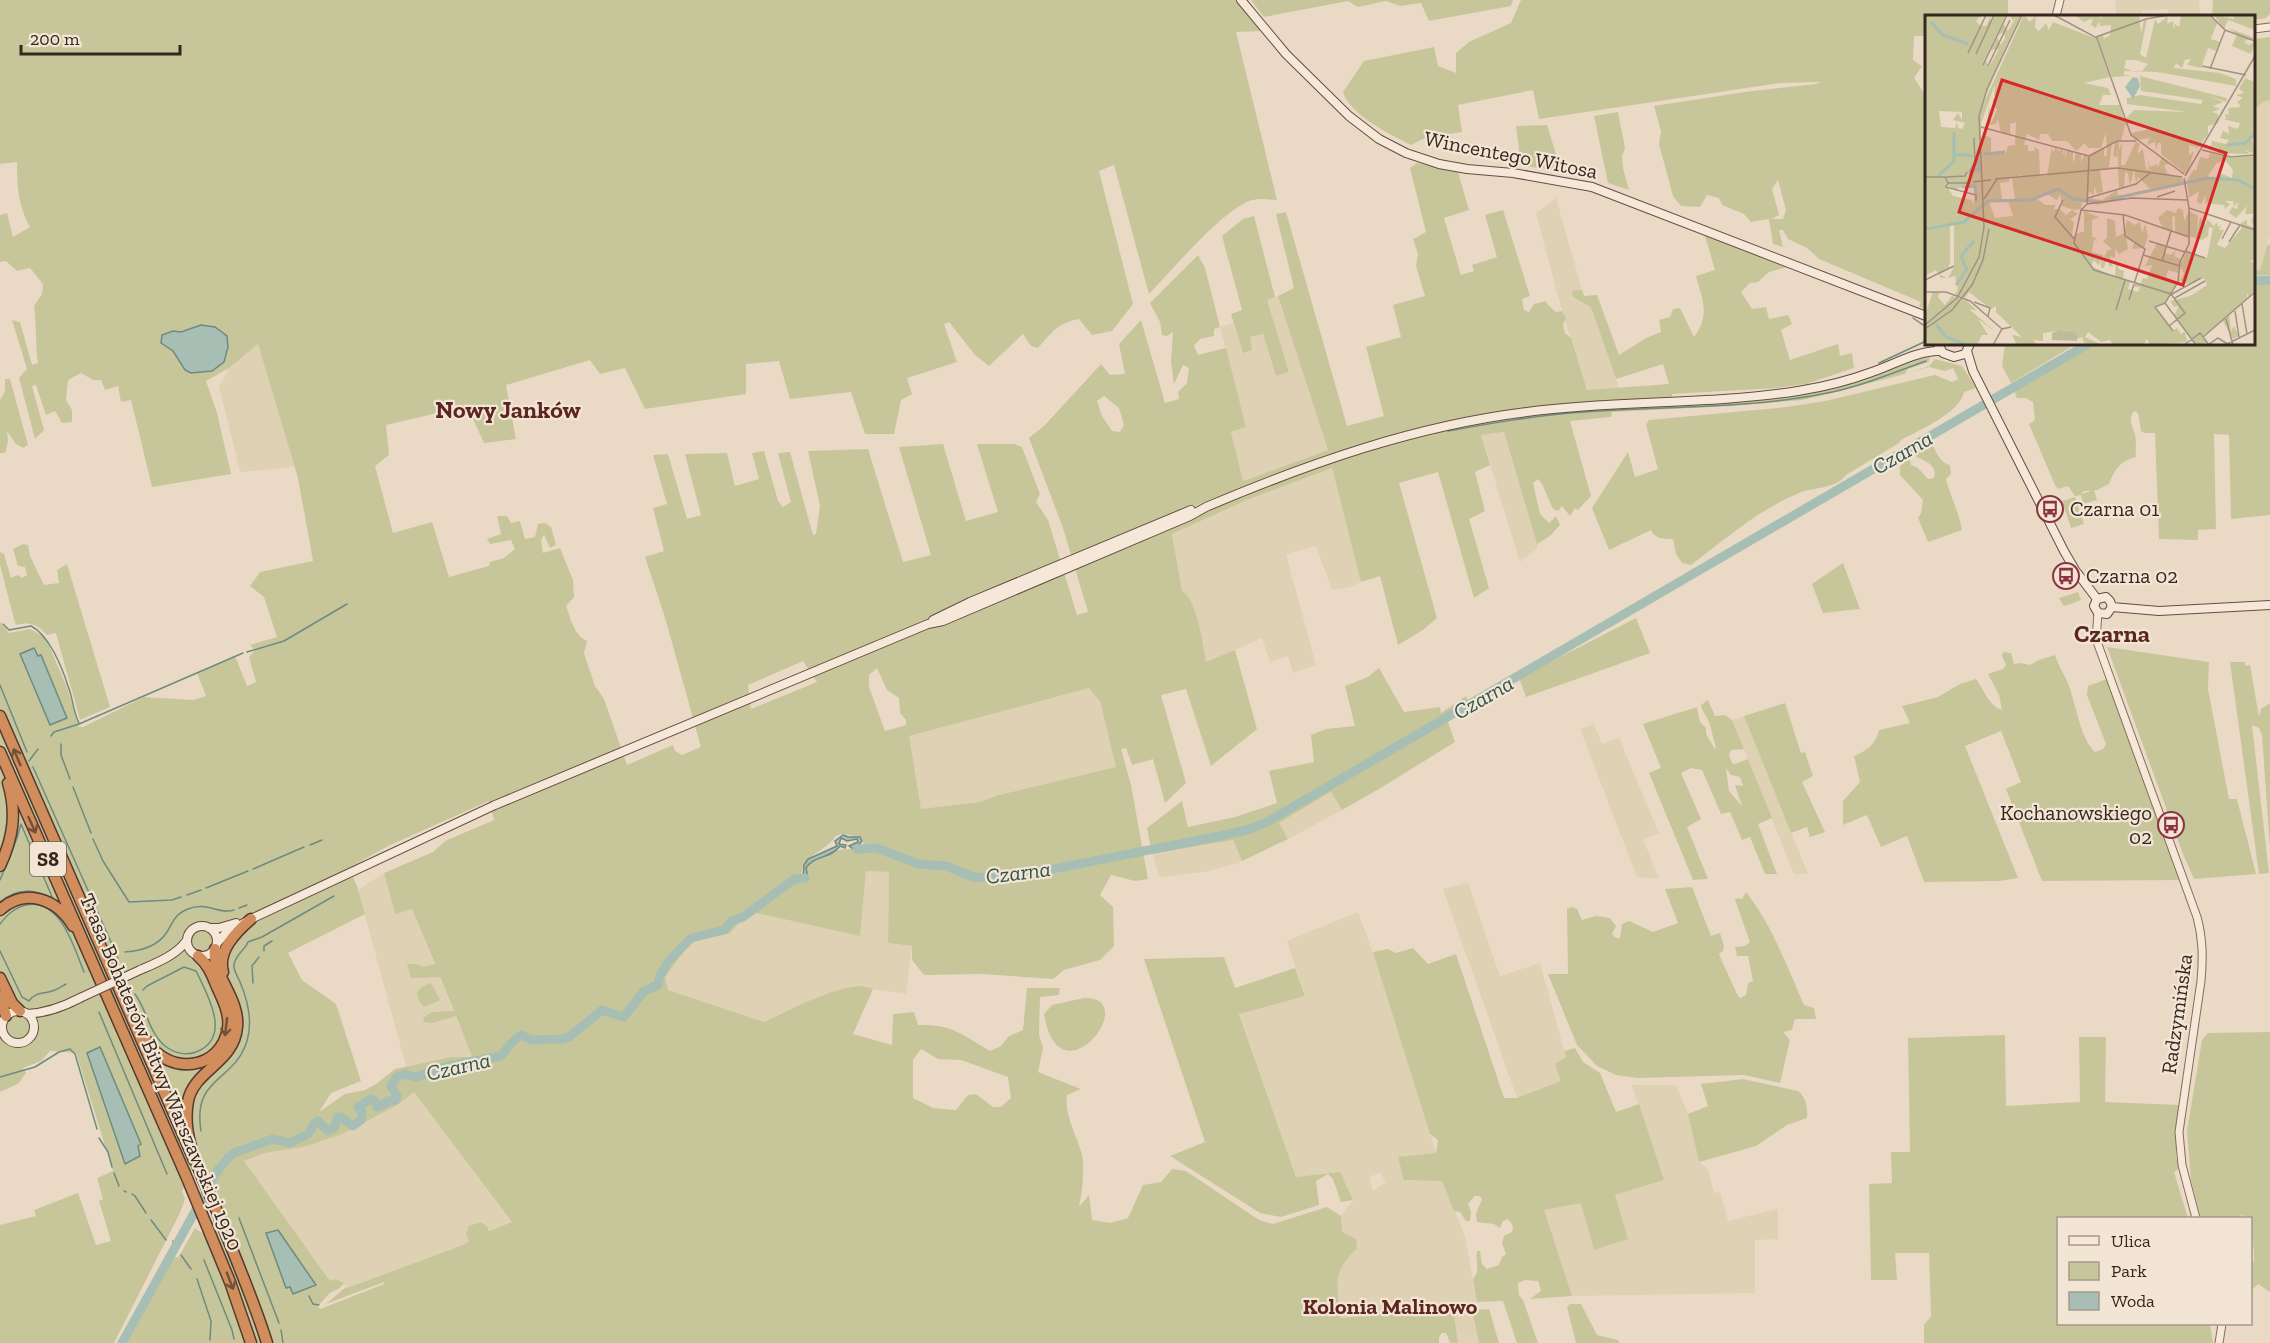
<svg xmlns="http://www.w3.org/2000/svg" width="2270" height="1343" font-family="'Zilla Slab',serif">
<rect width="100%" height="100%" fill="#eadac5"/>
<path fill="#dfd1b3" fill-rule="evenodd" d="M 2115,0 L 2199,0 L 2200,16 L 2169,16 L 2168,9 L 2142,11 L 2142,16 L 2117,16 Z
M 2270,100 L 2270,234 L 2260,270 L 2254,271 L 2254,110 L 2263,102 Z
M 1556,198 L 1582,290 L 1573,291 L 1573,297 L 1591,306 L 1619,388 L 1587,390 L 1562,311 L 1536,213 Z
M 1278,296 L 1328,450 L 1243,481 L 1231,432 L 1246,427 L 1220,327 L 1233,323 L 1243,353 L 1250,337 L 1263,334 L 1276,376 L 1289,372 L 1267,300 Z
M 258,344 L 295,467 L 240,472 L 219,387 L 229,368 Z
M 1504,432 L 1538,548 L 1520,562 L 1481,435 Z
M 1332,468 L 1361,582 L 1350,587 L 1332,590 L 1316,546 L 1286,554 L 1316,665 L 1293,673 L 1288,656 L 1270,662 L 1262,638 L 1206,663 L 1197,619 L 1182,591 L 1172,534 L 1249,499 Z
M 1090,687 L 1100,701 L 1117,767 L 999,795 L 979,802 L 921,809 L 908,736 Z
M 1744,716 L 1808,874 L 1794,874 L 1732,720 Z
M 1594,724 L 1602,744 L 1619,738 L 1650,812 L 1659,833 L 1643,839 L 1659,879 L 1637,877 L 1580,729 Z
M 1332,792 L 1342,810 L 1288,839 L 1279,823 Z
M 1233,840 L 1242,861 L 1239,863 L 1204,872 L 1161,877 L 1158,873 L 1153,854 Z
M 866,871 L 889,872 L 888,943 L 912,946 L 906,994 L 873,989 L 868,986 L 825,995 L 764,1022 L 668,990 L 665,977 L 693,939 L 729,934 L 739,923 L 756,913 L 860,935 Z
M 384,873 L 395,914 L 412,909 L 472,1057 L 450,1057 L 406,1066 L 358,890 Z
M 1468,883 L 1500,976 L 1540,963 L 1566,1057 L 1561,1081 L 1517,1098 L 1443,889 Z
M 1358,912 L 1384,983 L 1436,1153 L 1404,1179 L 1442,1181 L 1465,1236 L 1477,1302 L 1471,1304 L 1479,1343 L 1458,1343 L 1452,1307 L 1341,1318 L 1336,1278 L 1356,1239 L 1342,1232 L 1341,1216 L 1353,1200 L 1339,1172 L 1296,1177 L 1239,1013 L 1305,996 L 1287,941 ZM 1380,1173 L 1386,1182 L 1373,1191 L 1369,1177 Z
M 1632,1085 L 1676,1085 L 1688,1114 L 1699,1162 L 1708,1169 L 1714,1193 L 1720,1192 L 1728,1221 L 1778,1209 L 1778,1239 L 1755,1240 L 1755,1293 L 1572,1296 L 1543,1210 L 1615,1195 L 1664,1180 Z
M 414,1091 L 512,1222 L 488,1231 L 480,1222 L 469,1226 L 466,1234 L 469,1241 L 463,1245 L 347,1288 L 343,1283 L 331,1282 L 243,1161 L 265,1153 L 304,1147 L 343,1134 L 399,1104 Z"/>
<path fill="#c7c69a" fill-rule="evenodd" d="M 0,0 L 1241,0 L 1262,31 L 1236,32 L 1277,200 C 1270,200 1261,198 1253,200 C 1227,205 1170,272 1149,294 L 1114,165 L 1099,171 L 1133,304 L 1112,331 L 1092,335 L 1079,319 C 1058,323 1052,332 1038,348 L 1031,346 L 1023,334 L 989,366 L 975,355 L 949,322 L 944,324 L 957,362 L 907,378 L 912,394 L 901,400 L 894,434 L 865,434 L 851,392 L 790,399 L 779,361 L 746,364 L 746,394 L 645,409 L 625,368 L 600,374 L 590,360 L 506,385 L 516,439 L 484,443 L 467,406 L 386,425 L 389,455 L 375,466 L 393,533 L 432,522 L 449,577 L 489,566 L 490,562 L 504,558 L 515,549 L 511,540 L 490,544 L 487,539 L 501,534 L 497,516 L 507,516 L 511,523 L 520,521 L 525,539 L 535,537 L 538,524 L 545,523 L 551,527 L 556,545 L 550,548 L 544,535 L 541,540 L 543,553 L 560,548 L 573,580 L 574,597 L 566,606 C 571,619 574,635 587,641 L 584,653 L 595,686 L 604,699 L 627,765 L 673,745 L 675,751 L 682,755 L 701,747 L 666,621 L 645,557 L 664,551 L 653,508 L 667,504 L 653,455 L 668,454 L 687,519 L 701,515 L 685,454 L 727,453 L 735,486 L 759,479 L 752,453 L 764,451 L 778,501 L 783,507 L 791,502 L 778,453 L 790,452 L 813,535 L 816,534 L 820,506 L 808,451 L 868,449 L 903,562 L 931,555 L 899,447 L 943,444 L 966,521 L 998,512 L 977,444 L 1014,444 L 1022,447 L 1040,494 L 1036,502 L 1048,520 L 1077,615 L 1088,612 L 1063,528 L 1029,438 L 1045,425 L 1101,364 L 1110,375 L 1125,374 L 1119,344 L 1141,320 L 1165,403 L 1179,399 L 1178,392 L 1187,383 L 1189,368 L 1183,365 L 1174,384 L 1171,361 L 1173,332 L 1167,336 L 1162,335 L 1160,322 L 1150,303 L 1198,255 L 1205,268 L 1220,327 L 1214,329 L 1214,336 L 1200,339 L 1194,346 L 1198,355 L 1226,348 L 1246,427 L 1231,432 L 1243,481 L 1328,450 L 1278,296 L 1294,288 L 1276,214 L 1286,212 L 1347,426 L 1384,416 L 1366,347 L 1401,337 L 1393,305 L 1425,296 L 1416,266 L 1418,254 L 1413,239 L 1426,232 L 1410,168 L 1417,163 L 1458,172 L 1469,210 L 1444,218 L 1461,275 L 1474,271 L 1472,265 L 1497,257 L 1485,215 L 1503,210 L 1530,296 L 1522,299 L 1524,310 L 1529,312 L 1534,304 L 1546,301 L 1548,305 L 1556,312 L 1562,311 L 1566,318 L 1563,324 L 1565,333 L 1571,338 L 1587,390 L 1669,384 L 1663,364 L 1616,379 L 1591,307 L 1573,297 L 1572,291 L 1582,290 L 1584,296 L 1597,295 L 1619,355 L 1646,338 L 1661,332 L 1659,320 L 1670,317 L 1673,309 L 1680,308 L 1694,337 C 1711,314 1702,300 1696,276 L 1715,270 L 1703,229 L 1793,265 L 1769,272 L 1758,282 L 1750,283 L 1741,292 L 1752,309 L 1766,307 L 1769,319 L 1788,315 L 1792,324 L 1781,330 L 1790,360 L 1838,344 L 1840,356 L 1852,353 L 1854,368 L 1806,384 L 1777,388 L 1672,394 L 1672,397 C 1570,403 1470,412 1371,441 C 1296,462 1225,495 1153,523 L 1216,506 L 1333,460 L 1440,429 L 1551,411 L 1791,396 L 1840,386 L 1930,354 L 1929,362 L 1908,369 L 1905,374 L 1803,400 L 1731,406 L 1612,412 L 1611,417 L 1570,421 L 1591,496 L 1578,510 L 1575,508 L 1570,516 L 1562,506 L 1558,511 L 1553,509 L 1542,484 L 1538,479 L 1533,483 L 1540,514 L 1549,523 L 1556,516 L 1560,525 L 1550,536 L 1537,544 L 1504,432 L 1481,435 L 1490,465 L 1475,472 L 1485,511 L 1469,519 L 1489,588 L 1474,598 L 1438,472 L 1399,483 L 1437,618 L 1423,630 L 1398,645 L 1380,576 L 1361,582 L 1332,468 L 1249,499 L 1172,534 L 1182,591 C 1197,600 1203,644 1206,662 L 1235,650 L 1257,729 L 1211,766 L 1186,689 L 1161,695 L 1186,783 L 1165,803 L 1153,759 L 1132,765 L 1126,748 L 1121,749 L 1131,785 L 1148,879 L 1135,881 L 1111,875 L 1100,895 L 1113,907 L 1114,946 L 1100,960 L 1064,970 L 1053,979 L 982,974 L 924,975 L 912,960 L 912,946 L 888,943 L 889,872 L 866,871 L 860,936 L 756,913 L 739,923 L 729,934 L 693,939 L 665,977 L 668,990 L 764,1022 C 787,1012 851,976 873,989 L 853,1034 L 892,1045 L 893,1014 L 914,1012 L 918,1025 C 951,1024 962,1034 990,1051 L 1001,1046 L 1009,1036 L 1023,1030 L 1027,988 L 1060,988 L 1059,995 L 1040,997 L 1039,1035 L 1043,1048 L 1038,1072 L 1081,1089 L 1067,1095 C 1064,1116 1077,1135 1082,1155 C 1085,1171 1082,1192 1079,1207 L 1089,1195 L 1092,1220 L 1111,1223 L 1128,1218 L 1143,1185 L 1161,1182 L 1172,1169 L 1186,1171 L 1259,1220 L 1273,1224 L 1327,1207 L 1341,1216 L 1342,1232 L 1356,1239 L 1357,1248 C 1331,1274 1337,1283 1341,1318 L 1453,1307 L 1458,1343 L 1450,1343 L 1446,1333 L 1442,1333 L 1439,1337 L 1439,1343 L 126,1343 L 174,1256 L 178,1258 L 195,1228 L 205,1235 L 222,1204 L 200,1154 L 182,1191 L 185,1199 L 180,1213 L 114,1343 L 0,1343 L 0,1225 L 36,1216 L 34,1210 L 78,1193 L 96,1245 L 111,1241 L 99,1201 L 103,1199 L 97,1178 L 113,1171 L 76,1053 L 50,1051 L 41,1061 L 23,1068 L 26,1073 L 18,1084 L 0,1092 L 0,622 L 9,633 L 30,629 L 45,637 L 67,687 L 79,727 L 83,727 L 144,697 L 193,700 L 206,696 L 197,673 L 235,656 L 247,686 L 256,682 L 249,657 L 255,650 L 250,645 L 277,637 L 264,597 L 250,586 L 260,572 L 313,561 L 298,478 L 258,344 L 229,368 L 206,381 L 217,413 L 231,474 L 152,487 L 131,400 L 121,402 L 118,386 L 105,390 L 101,380 L 93,380 L 81,373 L 68,380 L 66,400 L 72,410 L 72,422 L 62,423 L 55,411 L 46,415 L 36,385 L 32,386 L 44,430 L 35,439 L 19,378 L 27,369 L 12,320 L 20,322 L 32,365 L 38,363 C 35,344 37,326 34,306 L 42,294 L 43,284 L 30,268 L 17,271 L 6,261 L 0,262 L 0,215 L 7,213 L 13,237 L 30,227 C 18,206 17,186 17,162 L 0,164 ZM 1104,396 L 1119,408 L 1124,425 L 1120,432 L 1112,431 L 1102,416 L 1097,401 ZM 803,661 L 817,682 L 751,709 L 748,685 ZM 877,668 L 887,690 L 899,698 L 900,713 L 906,720 L 906,725 L 885,731 L 869,687 L 869,675 ZM 1089,688 L 1100,701 L 1116,767 L 999,795 L 979,802 L 921,809 L 909,736 ZM 489,801 L 494,820 L 445,841 L 433,852 L 384,873 L 395,914 L 412,909 L 435,964 L 423,967 L 416,964 L 407,964 L 411,978 L 440,977 L 454,1011 L 432,1012 L 423,1018 L 424,1022 L 432,1023 L 456,1016 L 472,1057 L 450,1057 L 395,1069 L 376,1084 L 365,1090 L 345,1094 L 319,1112 L 331,1093 L 361,1081 L 336,1004 L 302,980 L 288,953 L 365,914 L 357,886 L 349,868 L 388,846 ZM 843,834 L 861,837 L 864,844 C 852,852 847,847 836,851 C 827,854 811,860 806,868 L 808,875 L 802,881 L 795,879 L 794,875 L 801,876 C 802,855 825,852 836,836 ZM 921,1049 L 938,1059 L 961,1060 L 1008,1077 L 1011,1098 L 1001,1107 L 993,1107 L 976,1094 L 968,1095 L 956,1110 L 933,1108 L 913,1098 L 913,1060 ZM 414,1092 L 512,1222 L 489,1231 L 486,1225 L 480,1222 L 469,1226 L 466,1234 L 469,1241 L 463,1245 L 347,1288 L 346,1287 L 326,1304 L 384,1282 L 384,1284 L 320,1309 L 318,1306 L 330,1293 L 340,1288 L 344,1283 L 335,1279 L 330,1281 L 244,1161 L 265,1153 L 304,1147 L 343,1134 L 399,1104 Z
M 1251,0 L 1513,0 L 1511,6 L 1429,21 L 1421,3 L 1400,6 L 1386,1 L 1358,7 L 1348,1 L 1264,17 Z
M 1521,0 L 2008,0 L 2008,16 L 1926,16 L 1926,36 L 1914,36 L 1913,60 L 1922,66 L 1914,78 L 1926,96 L 1926,310 L 1919,306 L 1921,302 L 1819,259 L 1807,248 L 1788,239 L 1783,230 L 1779,230 L 1783,247 L 1773,244 L 1769,219 L 1751,222 L 1744,214 L 1722,205 L 1719,198 L 1707,195 L 1700,207 L 1681,206 L 1673,196 L 1659,144 L 1661,131 L 1654,106 L 1745,92 L 1816,84 L 1821,82 L 1780,83 L 1539,119 L 1533,90 L 1458,105 L 1462,132 L 1425,138 L 1411,145 C 1391,135 1350,115 1343,92 L 1364,61 L 1434,47 L 1438,66 L 1456,73 L 1456,53 L 1469,42 L 1511,23 ZM 1778,180 L 1786,210 L 1783,219 L 1771,219 L 1779,215 L 1772,189 Z
M 2213,0 L 2270,0 L 2270,14 L 2266,18 L 2254,20 L 2254,16 L 2212,16 Z
M 2270,37 L 2270,100 L 2263,102 L 2254,110 L 2254,39 Z
M 1618,112 L 1625,148 L 1622,156 L 1623,168 L 1629,190 L 1608,183 L 1594,116 Z
M 1547,125 L 1560,167 L 1557,170 L 1521,166 L 1516,126 Z
M 1254,216 L 1275,297 L 1267,300 L 1289,372 L 1276,376 L 1263,334 L 1250,337 L 1252,350 L 1243,353 L 1231,314 L 1242,310 L 1222,236 L 1243,219 Z
M 2270,244 L 2270,275 L 2254,276 L 2254,271 L 2260,270 L 2267,246 Z
M 2270,282 L 2270,515 L 2231,519 L 2229,435 L 2214,434 L 2216,529 L 2198,530 L 2198,540 L 2159,539 L 2155,433 L 2144,433 L 2141,431 L 2138,413 L 2134,411 C 2127,420 2133,426 2135,435 C 2137,442 2135,450 2136,457 C 2120,461 2115,469 2109,484 L 2097,490 L 2084,491 L 2081,494 L 2094,490 L 2097,500 L 2083,504 L 2081,495 L 2075,496 L 2068,486 L 2058,489 L 2055,485 L 2029,424 L 2035,420 L 2033,402 L 2026,398 L 2017,398 L 2014,390 L 2095,344 L 2254,344 L 2254,283 Z
M 2005,344 L 2076,344 L 2011,383 L 2002,366 Z
M 1935,359 L 1962,366 L 1976,388 L 1964,392 C 1960,413 1919,430 1901,440 L 1899,443 L 1846,475 C 1836,489 1814,487 1799,493 C 1760,509 1725,539 1691,565 L 1682,563 L 1676,554 L 1673,539 C 1663,539 1655,539 1651,530 L 1609,550 L 1592,508 L 1628,452 L 1635,477 L 1658,469 L 1646,425 L 1649,420 L 1787,407 L 1825,401 L 1935,375 L 1952,382 L 1958,379 L 1953,368 L 1945,371 L 1929,367 L 1909,373 L 1929,366 Z
M 5,379 L 10,379 L 28,445 L 23,448 L 16,444 L 7,431 L 8,442 L 5,453 L 0,453 L 0,400 L 5,391 Z
M 1929,439 C 1935,448 1939,463 1950,465 L 1951,474 L 1946,479 C 1950,496 1959,512 1962,530 L 1928,542 L 1918,518 L 1921,513 L 1923,500 L 1900,475 L 1900,467 L 1905,460 L 1910,460 L 1911,465 L 1918,468 L 1928,479 L 1934,478 C 1938,462 1922,462 1913,454 L 1912,448 Z
M 2075,497 L 2084,524 L 2071,528 L 2062,501 Z
M 23,544 L 28,545 L 30,556 L 44,585 L 59,583 L 57,570 L 67,564 L 110,707 L 80,720 L 56,633 L 47,635 C 38,625 30,621 17,625 L 15,623 L 0,565 L 0,552 L 4,554 L 11,578 L 18,575 L 22,578 L 27,575 L 25,567 L 18,566 L 13,549 Z
M 1843,563 L 1860,609 L 1823,613 L 1812,584 Z
M 2078,592 L 2081,600 L 2065,606 L 2063,605 L 2059,598 Z
M 1636,618 L 1650,653 L 1526,697 L 1519,678 Z
M 2107,647 L 2209,662 L 2208,689 L 2229,799 L 2237,799 L 2256,874 L 2194,879 L 2183,854 Z
M 2003,652 L 2011,653 L 2014,664 L 2021,663 L 2030,665 L 2039,660 L 2055,655 C 2058,665 2063,672 2067,681 C 2076,701 2079,737 2095,752 L 2103,749 L 2106,744 L 2087,695 L 2088,686 L 2110,678 L 2182,880 L 2042,881 L 2006,789 L 2021,782 L 2001,731 L 1965,746 L 2018,878 L 2000,881 L 1924,882 L 1907,836 L 1881,847 L 1867,815 L 1843,825 L 1843,801 L 1860,782 L 1854,756 C 1868,750 1875,745 1879,730 L 1910,723 L 1902,706 L 1938,697 L 1960,684 L 1976,679 C 1984,690 1989,706 2002,710 L 1999,695 L 1988,674 L 2003,669 L 2006,665 L 2002,656 Z
M 2230,662 L 2245,662 L 2245,666 L 2250,665 L 2259,717 L 2261,709 L 2270,703 L 2270,848 L 2262,735 L 2259,728 L 2252,725 L 2269,873 L 2259,874 Z
M 1379,668 L 1404,712 L 1440,707 L 1441,713 L 1466,696 L 1469,704 L 1328,784 L 1329,787 L 1447,719 L 1455,742 L 1384,786 L 1342,810 L 1331,792 L 1279,823 L 1288,839 L 1242,861 L 1233,840 L 1152,854 L 1147,828 L 1182,801 L 1188,827 L 1235,817 L 1277,803 L 1269,771 L 1314,762 L 1311,735 L 1326,729 L 1355,726 L 1345,686 L 1368,677 Z
M 1708,700 L 1715,716 L 1725,715 L 1732,720 L 1744,749 L 1731,750 L 1729,755 L 1732,763 L 1735,764 L 1748,759 L 1772,818 L 1758,824 L 1777,874 L 1765,874 L 1750,837 L 1742,840 L 1730,812 L 1721,814 L 1702,770 L 1691,768 L 1681,773 L 1701,819 L 1687,827 L 1708,879 L 1693,880 L 1649,773 L 1661,768 L 1643,724 L 1697,707 L 1700,722 L 1706,728 L 1706,734 L 1715,749 L 1716,747 C 1712,737 1712,727 1707,718 C 1705,714 1702,711 1701,705 ZM 1726,768 L 1731,775 L 1740,777 L 1743,786 L 1735,785 L 1742,806 L 1729,791 Z
M 1785,703 L 1801,753 L 1805,752 L 1813,776 L 1802,782 L 1825,832 L 1810,837 L 1807,827 L 1791,833 L 1744,716 Z
M 1692,887 L 1711,936 L 1720,933 L 1724,946 L 1723,951 L 1719,954 L 1721,959 L 1737,994 L 1740,998 L 1746,995 L 1748,983 L 1753,981 L 1748,956 L 1737,956 L 1735,947 L 1745,946 L 1750,942 L 1735,900 L 1738,898 L 1742,899 L 1746,892 C 1772,925 1787,966 1804,1005 L 1814,1008 L 1816,1019 L 1795,1019 L 1792,1030 L 1783,1032 L 1790,1040 L 1780,1083 L 1744,1075 L 1637,1078 L 1616,1075 L 1597,1066 L 1577,1045 L 1548,974 L 1568,974 L 1567,909 L 1572,907 L 1577,909 L 1582,920 L 1596,916 L 1610,918 L 1616,926 L 1612,934 L 1616,938 L 1620,938 L 1622,924 L 1629,921 L 1653,932 L 1678,923 L 1665,889 Z
M 1413,948 L 1428,964 L 1456,954 L 1504,1098 L 1517,1098 L 1561,1081 L 1555,1064 L 1566,1057 L 1564,1051 L 1575,1048 L 1583,1062 L 1600,1073 L 1616,1112 L 1639,1104 L 1664,1180 L 1615,1195 L 1628,1239 L 1594,1250 L 1581,1203 L 1544,1210 L 1572,1296 L 1530,1299 L 1541,1291 L 1538,1281 L 1525,1280 L 1518,1283 L 1519,1295 L 1523,1300 L 1538,1343 L 1517,1343 L 1503,1301 L 1477,1302 L 1473,1279 C 1481,1270 1475,1262 1477,1251 L 1480,1251 L 1482,1264 L 1487,1269 L 1499,1265 L 1502,1257 L 1506,1254 L 1502,1243 L 1504,1236 L 1512,1232 L 1513,1226 L 1508,1219 L 1503,1221 L 1500,1228 L 1494,1224 L 1477,1222 L 1476,1214 L 1482,1199 L 1480,1196 L 1475,1196 L 1468,1204 L 1471,1212 L 1470,1221 L 1466,1221 L 1460,1212 L 1454,1211 L 1442,1181 L 1404,1180 L 1398,1157 L 1436,1153 L 1438,1140 L 1430,1134 L 1373,952 L 1388,949 L 1396,953 Z
M 1224,957 L 1235,988 L 1295,968 L 1305,996 L 1239,1014 L 1296,1177 L 1340,1172 L 1353,1200 L 1341,1202 L 1333,1179 L 1328,1174 L 1316,1181 L 1319,1205 L 1281,1217 L 1260,1213 L 1170,1156 L 1205,1142 L 1144,959 Z
M 431,983 L 440,1000 L 424,1007 C 413,994 416,988 431,983 Z
M 1084,998 C 1144,996 1059,1106 1044,1014 L 1052,1005 Z
M 2270,1032 L 2270,1292 L 2258,1284 L 2251,1291 L 2251,1264 L 2254,1261 C 2255,1247 2250,1233 2250,1218 L 2245,1218 L 2243,1215 L 2234,1218 L 2201,1218 L 2191,1180 L 2187,1131 L 2202,1040 L 2208,1033 Z
M 2005,1035 L 2006,1106 L 2080,1102 L 2079,1037 L 2106,1037 L 2105,1102 L 2179,1105 L 2176,1157 L 2180,1168 L 2174,1172 L 2188,1218 L 2058,1218 L 2058,1324 L 2210,1324 L 2213,1343 L 1924,1343 L 1924,1325 L 1931,1316 L 1929,1253 L 1895,1253 L 1897,1280 L 1871,1280 L 1869,1184 L 1892,1183 L 1891,1152 L 1910,1152 L 1908,1038 Z
M 1743,1079 L 1798,1091 C 1806,1097 1808,1108 1807,1118 L 1787,1125 L 1756,1146 L 1699,1162 L 1688,1114 L 1708,1106 L 1701,1084 Z
M 1570,1304 L 1581,1304 L 1597,1335 L 1618,1340 L 1620,1343 L 1576,1343 L 1567,1307 Z
M 1489,1309 L 1499,1343 L 1479,1343 L 1472,1310 Z"/>
<path fill="#a6beb3" stroke="#6e8b80" stroke-width="1.5" d="M 201,325 L 215,327 L 227,336 L 228,347 L 224,362 L 212,371 L 191,373 L 185,370 L 173,351 L 161,343 L 162,335 L 173,331 L 181,332 Z
M 34,648 L 38,656 L 41,655 L 67,718 L 50,725 L 20,654 Z
M 843,835 L 848,837 L 860,837 L 862,841 L 858,846 L 869,849 L 856,851 L 849,846 L 858,842 L 857,839 L 847,841 L 841,838 L 839,844 L 846,845 L 845,848 L 840,846 C 832,858 813,856 806,868 L 808,878 L 802,881 L 795,879 L 803,877 L 804,865 L 808,859 L 837,846 L 835,841 Z
M 100,1047 L 141,1144 L 138,1146 L 140,1156 L 125,1164 L 87,1053 Z
M 278,1230 L 316,1285 L 293,1294 L 290,1287 L 286,1288 L 266,1233 Z"/>
<g fill="none" stroke-linecap="round" stroke-linejoin="round">
<path stroke="#6e8b80" stroke-width="1.5" d="M 1913,318 L 1926,327
M 1879,363 L 1924,342 L 1926,334
M 1448,431 C 1493,423 1538,415 1584,412 C 1663,406 1744,409 1822,394 C 1857,388 1892,373 1926,361
M 3,624 L 9,630 L 31,626 C 49,635 62,667 68,686 C 73,698 73,712 79,723
M 247,652 L 284,641 L 347,604
M 0,685 L 27,752
M 51,736 L 54,732 L 79,724 L 243,653
M 61,744 L 61,755 L 70,779
M 29,761 L 38,749
M 33,767 L 115,951 L 118,951
M 73,787 L 91,833
M 93,839 L 103,861 L 129,902 L 172,900 L 181,897
M 310,845 L 322,840
M 253,869 L 304,847
M 0,880 L 17,838 L 21,824 L 53,899 C 34,889 18,887 0,902
M 206,888 L 248,871
M 187,895 L 201,890
M 239,908 L 247,905
M 0,924 C 7,915 14,908 26,905 C 61,898 74,948 84,972
M 0,951 L 22,997 L 29,1001 C 35,992 43,994 52,991 C 57,990 62,986 66,984
M 115,951 L 118,959
M 264,951 L 264,946 L 272,941
M 125,952 C 140,951 158,946 167,932 C 173,922 175,914 188,909 C 207,901 219,915 234,910
M 253,983 L 252,966 L 259,957
M 135,994 C 147,1010 149,1033 165,1046 C 174,1053 186,1056 196,1052 C 233,1038 207,994 196,971 L 184,967 L 147,986 L 143,990
M 99,1012 L 167,1174
M 0,1077 L 35,1067 L 59,1052 L 70,1049 L 75,1054 L 97,1129
M 201,1131 C 192,1076 234,1083 247,1041 C 253,1021 248,1001 240,982 C 238,977 233,970 234,965 C 235,955 245,950 248,942 L 262,937 L 334,896
M 99,1138 L 108,1152 L 112,1167
M 225,1156 L 226,1159
M 218,1170 L 221,1173
M 114,1173 L 119,1186
M 124,1191 L 126,1192
M 132,1194 L 135,1196 L 146,1213
M 239,1218 L 279,1323
M 151,1220 L 166,1240
M 173,1241 L 175,1252
M 181,1255 L 191,1269
M 204,1260 L 232,1330 L 234,1339
M 197,1279 L 211,1321 L 210,1340
M 309,1296 L 313,1304 L 319,1305
M 281,1330 L 283,1343"/>
<path stroke="#a6beb3" stroke-width="9" d="M 2254,281 L 2270,280
M 857,849 L 876,848 L 919,864 L 946,866 L 973,877 L 1007,878 L 1220,836 L 1250,829 L 1267,822 L 2088,344
M 122,1343 L 218,1170 L 233,1153 L 273,1139 L 290,1143 L 308,1134 L 314,1124 L 318,1121 L 328,1131 L 334,1128 L 338,1117 L 341,1117 L 353,1126 L 361,1120 L 362,1112 L 358,1107 L 371,1099 L 375,1101 L 377,1107 L 385,1104 L 387,1101 L 396,1100 L 397,1096 L 391,1086 L 397,1077 L 405,1074 L 414,1077 L 420,1076 L 443,1067 L 501,1056 L 513,1041 L 521,1035 L 531,1040 L 562,1039 L 569,1037 L 602,1010 L 624,1017 L 644,991 L 658,985 L 660,976 L 669,961 L 691,938 L 724,930 L 732,921 L 743,917 L 786,885 L 795,879 L 805,878"/>
<defs>
<path id="tertiary" d="M 2056,16 L 2060,0
M 2254,29 L 2270,27
M 2098,613 L 2096,639 L 2197,917 C 2203,939 2203,958 2201,981 L 2179,1132 L 2182,1165 L 2196,1218
M 2219,1343 L 2222,1324"/>
<path id="secondary" d="M 1241,0 L 1286,54 L 1349,116 L 1379,139 L 1406,153 L 1439,164 L 1467,169 L 1513,173 L 1592,187 L 1926,316
M 1938,344 L 1943,353 L 1954,357 L 1965,354 L 1970,344
M 1967,351 L 1973,371 L 2064,551 L 2075,570 L 2097,599
M 2097,599 L 2094,606 L 2098,613 L 2107,614 L 2112,607
M 2097,599 L 2106,597 L 2110,601 L 2112,607
M 2112,607 L 2159,611 L 2270,605
M 933,620 L 970,602 L 1191,510
M187 941a15 15 0 1 1 30 0a15 15 0 1 1-30 0Z
M 209,928 L 219,928 L 236,923
M 217,943 L 226,933 L 251,919 L 495,805 L 928,624 L 943,621 L 1190,516 L 1206,507 C 1310,463 1414,426 1527,412 C 1616,400 1708,405 1798,391 C 1823,387 1848,381 1872,372 C 1893,365 1918,350 1941,351
M 140,970 C 156,963 177,955 187,940
M2 1027a16 16 0 1 1 32 0a16 16 0 1 1-32 0Z
M 27,1014 C 47,1013 63,1007 80,998"/>
<path id="motorway" d="M 0,716 L 194,1160
M 0,752 L 187,1178 L 230,1282 L 251,1343
M 0,866 C 13,838 17,813 8,783
M 0,910 C 25,887 57,899 73,926
M 215,949 C 211,974 240,998 237,1027 C 234,1063 194,1070 188,1101 C 180,1142 206,1182 220,1219 C 236,1260 254,1301 267,1343
M 223,972 C 217,951 236,932 251,919
M 0,978 L 12,1003 L 20,1011
M 0,996 L 6,1016
M 147,1041 C 168,1076 221,1071 228,1028 C 230,1014 223,1000 217,987 C 212,975 208,964 198,956"/>
</defs>
<use href="#tertiary" stroke="#846c5d" stroke-width="9"/>
<use href="#secondary" stroke="#654d40" stroke-width="10"/>
<use href="#motorway" stroke="#523b31" stroke-width="13"/>
<use href="#tertiary" stroke="#f6e8d8" stroke-width="7"/>
<use href="#secondary" stroke="#f6e8d8" stroke-width="8"/>
<use href="#motorway" stroke="#d28d5d" stroke-width="10"/>
<defs>
<path id="secondary-bridge" d="M 80,998 L 140,970"/>
</defs>
<use href="#secondary-bridge" stroke="#654d40" stroke-width="10" stroke-linecap="butt"/>
<use href="#secondary-bridge" stroke="#f6e8d8" stroke-width="8"/>
</g>
<defs><path id="oneway-shaft" d="M-6 0H5M1.5-3L5.5 0L1.5 3" fill="none" stroke-width="1.6" stroke-linecap="round" stroke-linejoin="round" transform="scale(1.5)"/></defs>
<g stroke="#745038">
<use href="#oneway-shaft" transform="translate(17 757) rotate(-113)"/>
<use href="#oneway-shaft" transform="translate(32 825) rotate(66)"/>
<use href="#oneway-shaft" transform="translate(226 1027) rotate(97)"/>
<use href="#oneway-shaft" transform="translate(230 1281) rotate(69)"/>
</g>
<defs>
<symbol id="bus-ring" viewBox="-11 -11 22 22"><circle r="9.5" fill="#f2e5d4" stroke="#8d3241" stroke-width="1.5"/><path d="M-5-6H5V4H4V6H2V4H-2V6H-4V4H-5ZM-3.5-4V0h7V-4ZM-3.5 1.2v1.5H-2V1.2ZM2 1.2v1.5H3.5V1.2Z" fill="#8d3241"/></symbol>
</defs>
<g fill-rule="evenodd">
<use href="#bus-ring" x="2035" y="494" width="30" height="30"/>
<use href="#bus-ring" x="2051" y="561" width="30" height="30"/>
<use href="#bus-ring" x="2156" y="810" width="30" height="30"/>
</g>
<g text-anchor="middle" stroke-width="4.5" stroke-linejoin="round" paint-order="stroke">
<rect fill="#f2e5d4" stroke="#6e6055" stroke-width="1.5" x="30" y="842" width="36" height="34" rx="4.5"/>
<g font-size="20" font-weight="bold" fill="#35271f">
<text x="48" y="866">S8</text>
</g>
<g font-size="21" fill="#35271f" stroke="#f2e5d4">
<text transform="translate(1511 155) rotate(11)" y="7">Wincentego Witosa</text>
<text transform="translate(2177 1014) rotate(-82)" y="7">Radzymińska</text>
<text transform="translate(161 1072) rotate(67)" y="7">Trasa Bohaterów Bitwy Warszawskiej 1920</text>
</g>
<g font-size="21" fill="#35271f" stroke="#f2e5d4" text-anchor="start">
<text x="2070" y="516">Czarna 01</text>
<text x="2086" y="583">Czarna 02</text>
<text x="2152" y="820" text-anchor="end">Kochanowskiego<tspan x="2152" dy="24">02</tspan></text>
</g>
<g font-size="22" font-style="italic" fill="#30534c" stroke="#f2e5d4">
<text transform="translate(1902 452) rotate(-30)" y="8">Czarna</text>
<text transform="translate(1483 697) rotate(-30)" y="8">Czarna</text>
<text transform="translate(1018 872) rotate(-7)" y="8">Czarna</text>
<text transform="translate(458 1066) rotate(-13)" y="8">Czarna</text>
</g>
<g font-size="22" font-weight="bold" fill="#5e2623" stroke="#f2e5d4">
<text x="1390" y="1314">Kolonia Malinowo</text>
</g>
<g font-size="24" font-weight="bold" fill="#5e2623" stroke="#f2e5d4">
<text x="508" y="418">Nowy Janków</text>
<text x="2112" y="642">Czarna</text>
</g>
</g>
<g transform="translate(1925 15)">
<rect width="330" height="330" fill="#eadac5"/>
<path d="M 0,0 L 57,0 L 51,6 L 56,11 L 61,11 L 66,0 L 65,9 L 70,0 L 81,0 L 57,50 L 61,45 L 64,52 L 74,34 L 66,35 L 72,22 L 76,30 L 80,23 L 79,17 L 73,20 L 78,8 L 83,16 L 92,1 L 88,6 L 85,0 L 96,0 L 60,78 L 56,92 L 62,75 L 72,55 L 61,80 L 57,92 L 99,0 L 105,7 L 111,1 L 110,13 L 114,16 L 121,8 L 124,15 L 128,7 L 172,24 L 185,62 L 159,68 L 183,73 L 186,80 L 178,80 L 174,90 L 195,90 L 199,105 L 209,95 L 263,97 L 202,89 L 202,83 L 215,80 L 276,89 L 278,85 L 216,76 L 215,61 L 302,83 L 301,87 L 282,80 L 298,87 L 288,91 L 295,94 L 287,97 L 293,99 L 293,108 L 283,111 L 283,119 L 273,133 L 264,130 L 264,140 L 269,136 L 262,160 L 236,139 L 236,128 L 233,128 L 231,136 L 230,127 L 222,130 L 225,123 L 211,125 L 206,118 L 226,114 L 201,107 L 196,126 L 192,125 L 187,128 L 184,152 L 193,152 L 193,135 L 192,143 L 188,140 L 190,127 L 194,126 L 194,135 L 197,127 L 196,150 L 200,150 L 211,126 L 215,129 L 212,139 L 218,134 L 221,154 L 229,156 L 224,154 L 223,144 L 225,152 L 232,149 L 233,152 L 237,142 L 245,149 L 239,150 L 242,158 L 248,161 L 229,158 L 256,162 L 259,167 L 226,175 L 213,162 L 211,168 L 209,155 L 205,171 L 203,158 L 200,157 L 199,172 L 194,173 L 193,154 L 184,154 L 175,155 L 178,177 L 172,179 L 169,171 L 169,180 L 164,177 L 163,183 L 177,185 L 192,175 L 193,180 L 199,181 L 197,185 L 172,190 L 163,186 L 157,188 L 156,194 L 149,195 L 137,191 L 135,179 L 132,185 L 122,179 L 111,183 L 120,190 L 131,190 L 128,194 L 135,194 L 141,200 L 147,195 L 153,199 L 145,204 L 149,207 L 147,221 L 159,216 L 159,196 L 174,202 L 167,205 L 167,222 L 171,223 L 172,226 L 169,224 L 167,237 L 178,240 L 177,248 L 182,236 L 187,234 L 178,226 L 182,223 L 182,203 L 190,206 L 191,222 L 199,218 L 202,205 L 210,210 L 215,207 L 217,219 L 220,209 L 223,222 L 219,233 L 207,234 L 210,226 L 201,222 L 203,234 L 194,239 L 190,234 L 190,243 L 185,241 L 188,252 L 184,251 L 182,241 L 179,253 L 176,253 L 176,243 L 174,251 L 169,245 L 166,251 L 190,262 L 191,244 L 194,254 L 199,256 L 198,265 L 205,267 L 203,274 L 213,277 L 215,272 L 209,272 L 210,268 L 215,270 L 218,263 L 222,264 L 227,250 L 220,251 L 232,228 L 241,231 L 240,238 L 246,240 L 251,235 L 249,241 L 256,244 L 253,258 L 243,255 L 241,262 L 252,268 L 239,288 L 230,292 L 247,316 L 252,313 L 256,319 L 260,317 L 262,327 L 225,330 L 222,324 L 218,330 L 188,330 L 185,325 L 176,327 L 163,317 L 160,322 L 177,330 L 160,330 L 157,322 L 152,324 L 152,317 L 150,322 L 140,315 L 118,318 L 118,326 L 108,325 L 112,330 L 92,330 L 87,320 L 97,322 L 71,297 L 71,291 L 66,294 L 44,277 L 40,283 L 30,279 L 33,274 L 30,261 L 23,263 L 29,252 L 29,210 L 25,210 L 25,247 L 23,254 L 14,259 L 22,263 L 16,263 L 11,255 L 0,261 L 0,214 L 11,213 L 17,209 L 0,213 ZM 70,69 L 69,81 L 73,82 L 71,89 L 68,82 L 68,89 L 72,95 L 66,109 L 64,89 L 62,110 L 71,109 L 73,104 L 76,118 L 85,119 L 85,109 L 91,107 L 90,130 L 83,131 L 80,140 L 79,137 L 66,139 L 66,123 L 59,120 L 58,128 L 56,121 L 56,109 ZM 14,96 L 37,97 L 37,105 L 33,98 L 28,105 L 40,108 L 37,114 L 33,113 L 32,107 L 30,113 L 16,112 ZM 181,117 L 182,140 L 179,142 L 179,133 L 164,141 L 164,160 L 163,142 L 159,140 L 156,147 L 156,139 L 151,138 L 148,149 L 148,137 L 142,135 L 140,143 L 140,135 L 138,140 L 138,134 L 134,136 L 130,132 L 128,138 L 127,131 L 122,161 L 115,160 L 114,135 L 109,132 L 110,136 L 103,136 L 103,130 L 99,130 L 102,119 L 114,125 L 115,119 L 123,119 L 127,126 L 142,126 L 151,136 L 160,128 L 163,133 L 176,133 ZM 99,160 L 87,163 L 90,184 L 77,184 L 75,168 L 84,167 L 84,162 ZM 21,169 L 32,176 L 33,173 L 51,171 L 48,191 L 47,185 L 28,181 ZM 83,186 L 88,201 L 70,203 L 64,187 ZM 150,0 L 176,0 L 175,5 L 178,0 L 214,0 L 216,18 L 219,5 L 222,4 L 215,39 L 221,43 L 230,4 L 233,9 L 243,1 L 242,9 L 248,6 L 249,15 L 250,9 L 254,12 L 256,0 L 284,0 L 292,8 L 286,24 L 295,27 L 291,36 L 283,33 L 276,53 L 262,50 L 266,44 L 260,45 L 257,53 L 251,48 L 249,53 L 295,58 L 311,64 L 311,71 L 232,57 L 199,56 L 199,60 L 207,61 L 187,62 L 172,21 L 178,19 L 179,24 L 185,20 L 186,10 L 175,11 L 174,6 L 171,13 L 166,10 L 168,3 L 159,7 ZM 201,45 L 211,45 L 223,49 L 217,56 L 207,56 L 199,53 ZM 289,0 L 309,4 L 309,0 L 329,0 L 330,15 L 303,5 L 299,14 ZM 303,13 L 330,23 L 319,26 L 323,30 L 330,27 L 326,39 L 307,31 L 312,19 ZM 320,63 L 330,67 L 330,122 L 327,123 L 330,139 L 319,135 L 325,139 L 293,138 L 294,133 L 286,131 L 287,126 L 301,129 L 304,125 L 295,123 L 298,116 L 304,119 L 303,111 L 313,114 L 315,108 L 297,104 L 301,104 L 300,99 L 304,100 L 303,93 L 316,92 L 312,87 L 318,83 L 311,80 L 319,78 L 314,74 ZM 285,138 L 306,143 L 330,141 L 330,246 L 324,245 L 330,249 L 330,275 L 324,282 L 322,278 L 322,283 L 304,300 L 306,316 L 309,311 L 314,321 L 308,324 L 298,306 L 278,321 L 274,319 L 282,328 L 271,330 L 249,300 L 254,291 L 249,292 L 245,286 L 265,281 L 282,270 L 279,263 L 262,269 L 255,265 L 259,259 L 255,251 L 261,237 L 282,243 L 288,213 L 284,212 L 283,221 L 277,225 L 250,217 L 250,201 L 247,202 L 248,216 L 238,213 L 233,203 L 242,195 L 251,198 L 253,193 L 258,195 L 259,206 L 264,196 L 273,201 L 272,219 L 275,202 L 281,210 L 282,204 L 289,211 L 292,207 L 293,213 L 296,209 L 294,215 L 299,215 L 292,230 L 300,233 L 317,213 L 316,208 L 322,205 L 322,210 L 329,212 L 326,206 L 329,199 L 320,199 L 322,191 L 311,203 L 304,198 L 307,192 L 312,194 L 313,187 L 309,192 L 308,186 L 300,186 L 305,189 L 300,194 L 299,190 L 280,188 L 281,179 L 276,189 L 272,187 L 274,176 L 264,183 L 262,165 L 269,154 L 271,156 L 275,142 L 283,144 ZM 300,145 L 308,155 L 307,163 L 297,159 L 291,164 L 282,162 L 292,148 ZM 8,277 L 15,277 L 13,282 L 20,290 L 27,281 L 42,286 L 52,296 L 44,294 L 72,318 L 53,304 L 63,320 L 57,320 L 52,330 L 0,330 L 0,300 Z" fill="#c7c69a" fill-rule="evenodd"/>
<path d="M 135,315 L 152,318 L 152,326 L 127,325 L 127,318 Z" fill="#bdbc99"/>
<path d="M 208,62 L 213,63 L 215,71 L 208,84 L 200,72 Z" fill="#a6beb3"/>
<path fill="none" stroke="#a6beb3" stroke-width="3" d="M 6,7 L 18,20 L 43,29M 302,130 L 320,128 L 330,119M 29,139 L 48,141M 59,139 L 80,137M 53,147 L 54,155 L 47,154 L 47,153 ZM 13,161 L 29,146 L 29,117M 37,172 L 50,171 L 51,179M 186,184 L 283,163 L 313,165 L 330,174M 0,214 L 39,207 L 63,186 L 106,185 L 133,174 L 148,184 L 173,187M 42,255 L 36,241 L 49,226M 31,270 L 42,254M 11,309 L 21,322 L 42,330"/>
<path fill="none" stroke="#a29283" stroke-width="1.5" d="M 129,0 L 172,23 L 206,120 L 259,159M 285,0 L 300,15 L 330,26M 171,22 L 221,4 L 244,0M 43,38 L 61,0M 51,39 L 69,0M 58,50 L 82,0M 63,51 L 85,5M 277,51 L 321,60M 285,54 L 300,15M 56,112 L 164,141M 49,123 L 50,146M 277,135 L 306,142 L 330,140M 164,141 L 192,126 L 211,126M 260,161 L 330,41M 0,162 L 20,162 L 23,168M 21,162 L 40,161 L 42,157M 259,163 L 264,193 L 330,215M 70,164 L 193,153 L 257,162M 45,165 L 45,156 L 53,143M 48,167 L 66,165M 23,168 L 21,172 L 51,180 L 51,186M 23,168 L 45,168M 232,182 L 250,176M 163,183 L 211,169 L 225,158M 59,184 L 72,164M 138,185 L 130,202 L 150,225M 162,189 L 156,195 L 149,228 L 169,255 L 246,279 L 260,298 L 244,311M 162,189 L 207,183 L 262,185M 162,189 L 164,141M 156,195 L 200,200 L 264,222M 198,199 L 200,221 L 220,234 L 204,285M 297,224 L 306,207M 224,226 L 260,237M 304,227 L 315,210M 260,236 L 280,243M 218,240 L 255,251M 237,246 L 246,216M 0,265 L 29,251M 0,277 L 21,277 L 45,286 L 77,314M 247,279 L 276,263M 250,283 L 280,266M 49,287 L 65,293 L 63,301M 240,288 L 253,267 L 255,247 L 264,229 L 264,193M 240,288 L 271,330M 240,288 L 230,292 L 248,316M 317,289 L 322,319M 191,295 L 200,265M 310,296 L 314,322M 301,304 L 308,330M 0,310 L 32,283 L 54,242 L 59,212 L 54,101 L 62,74 L 97,0M 0,314 L 27,295 L 47,270 L 58,245 L 64,214M 278,322 L 330,277M 68,330 L 77,314 L 86,312M 259,330 L 275,318 L 284,330M 283,330 L 293,323 L 304,330M 300,330 L 330,315"/>
<path fill="#d62828" fill-opacity="0.15" stroke="#d62828" stroke-width="3" d="M 77,65 L 301,138 L 258,270 L 34,197 Z"/>
<rect width="330" height="330" fill="none" stroke="#35271f" stroke-width="3"/>
</g>
<rect x="2057" y="1217" width="195" height="108" fill="#f2e5d4" stroke="#a6998c" stroke-width="1.5"/>
<rect x="2069" y="1236" width="30" height="9" fill="#f6e8d8" stroke="#a6998c" stroke-width="1.5"/>
<text x="2111" y="1247" font-size="18" fill="#35271f">Ulica</text>
<rect x="2069" y="1262" width="30" height="18" fill="#c7c69a" stroke="#a6998c" stroke-width="1.5"/>
<text x="2111" y="1277" font-size="18" fill="#35271f">Park</text>
<rect x="2069" y="1292" width="30" height="18" fill="#a6beb3" stroke="#a6998c" stroke-width="1.5"/>
<text x="2111" y="1307" font-size="18" fill="#35271f">Woda</text>
<path d="M21 45v9h159v-9" fill="none" stroke="#35271f" stroke-width="3"/>
<text x="30" y="45" font-size="18" fill="#35271f" stroke="#f2e5d4" stroke-width="4.5" paint-order="stroke">200 m</text>
</svg>
